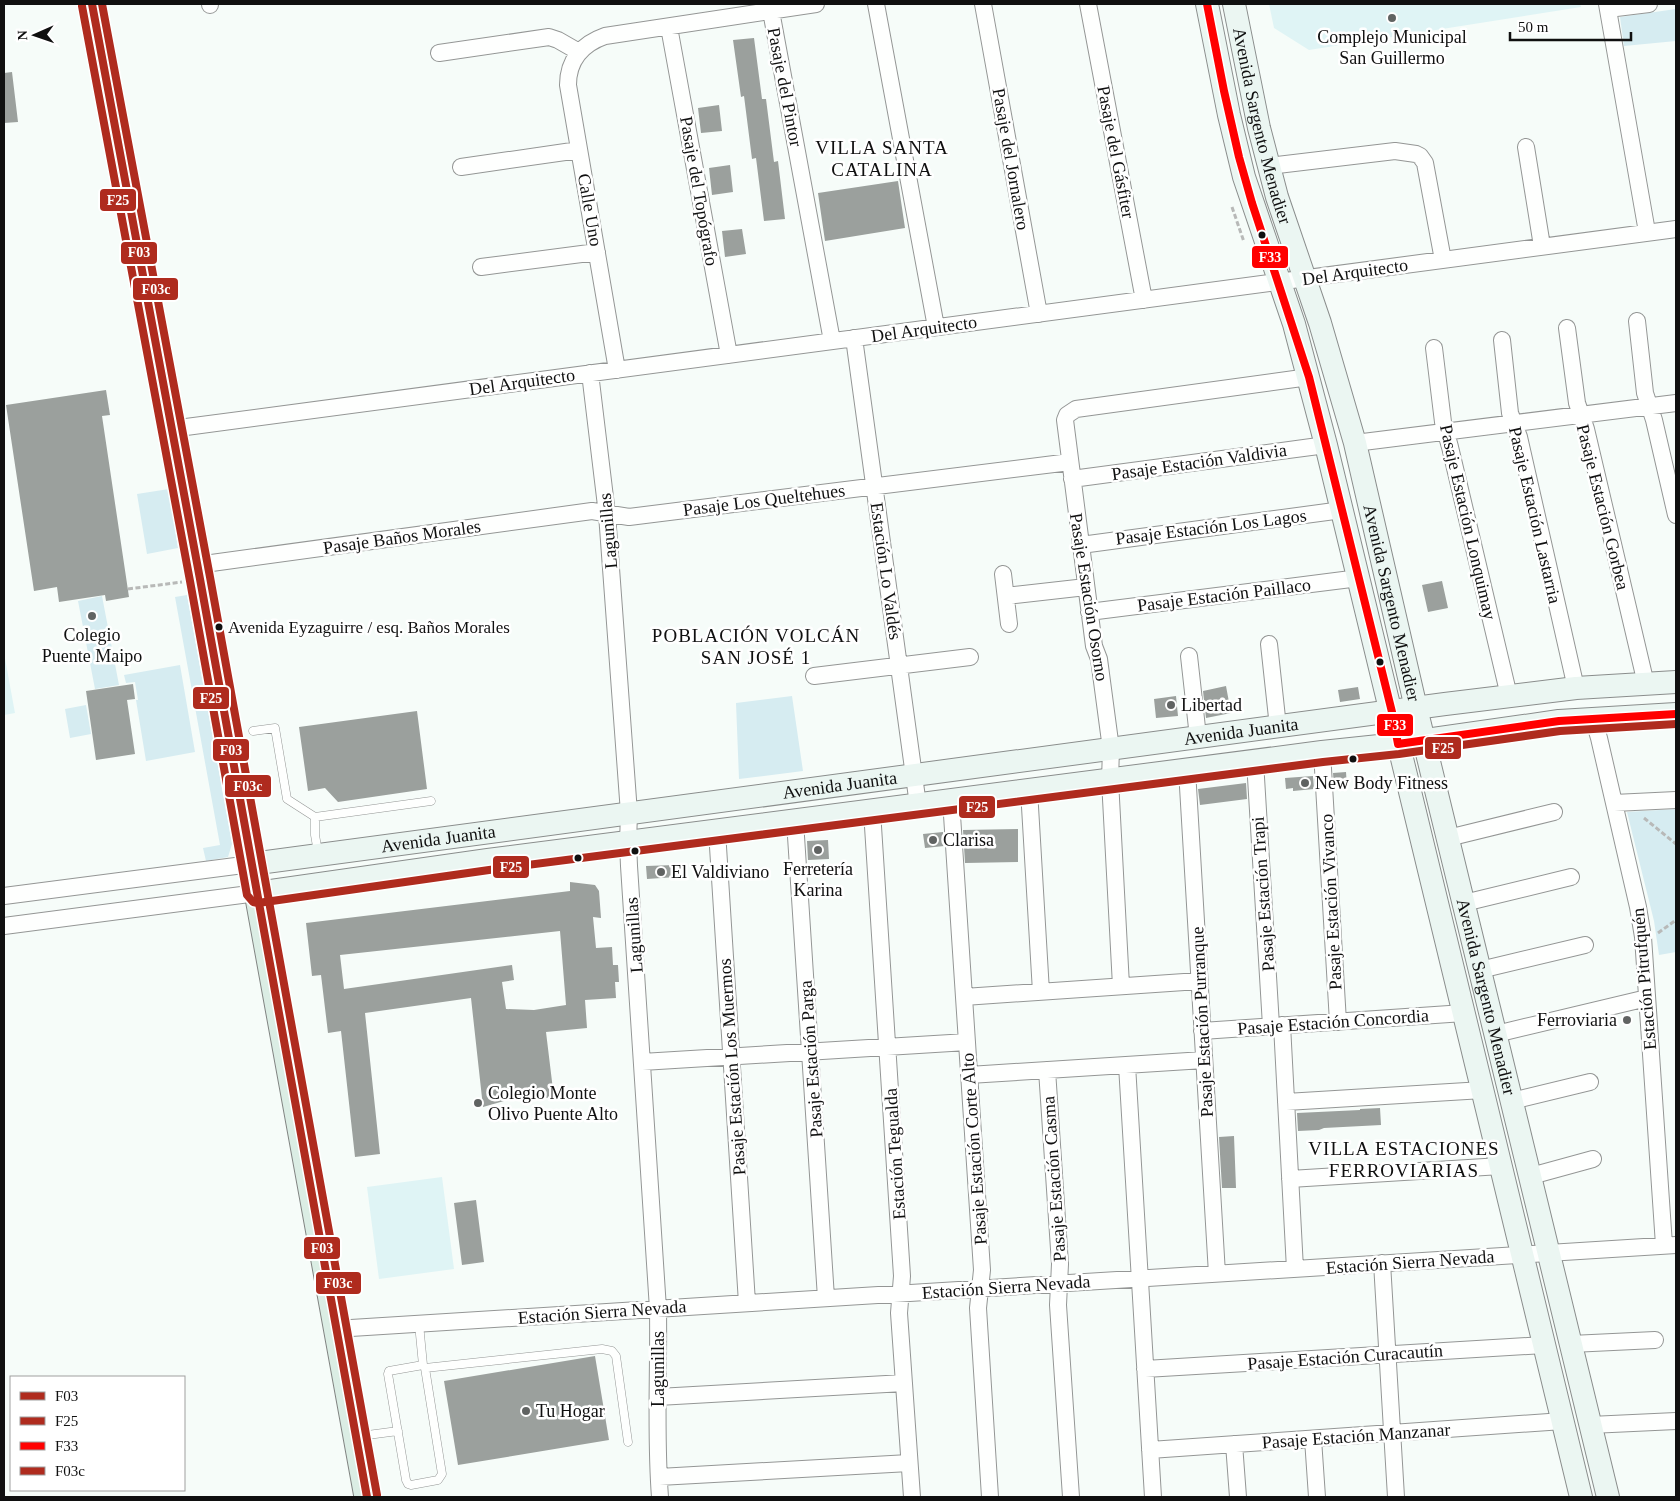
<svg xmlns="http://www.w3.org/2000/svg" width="1680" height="1501" font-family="'Times New Roman',serif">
<rect width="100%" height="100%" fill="#f6fcf9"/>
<path fill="#d6ecf1" d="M 1676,9 L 1676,41 L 1624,46 L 1620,17 Z
M 169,489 L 178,548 L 147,554 L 137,494 Z
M 187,595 L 232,844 L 228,857 L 206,861 L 203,848 L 220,845 L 175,597 Z
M 102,596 L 119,685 L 95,689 L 78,601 Z
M 180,665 L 195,752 L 146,761 L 136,700 L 138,700 L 135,682 L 126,683 L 124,675 Z
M 792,696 L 803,771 L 739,779 L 736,703 Z
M 86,705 L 91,734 L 70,738 L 65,709 Z
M 1676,809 L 1676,952 L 1659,955 L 1654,921 L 1627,812 Z"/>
<path fill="#dff4f5" d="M 1269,4 L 1580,4 L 1581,7 L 1309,50 L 1274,28 Z
M 4,653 L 15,713 L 4,715 Z
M 442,1177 L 454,1269 L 379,1279 L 367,1187 Z"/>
<path fill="#9ba09d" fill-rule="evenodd" d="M 754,38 L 762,99 L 766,99 L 774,162 L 778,161 L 785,219 L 764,221 L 756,158 L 752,159 L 744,96 L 741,97 L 733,40 Z
M 12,72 L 18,122 L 4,123 L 4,73 Z
M 719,105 L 722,131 L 701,133 L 698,108 Z
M 730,165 L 733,192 L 712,195 L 709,168 Z
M 898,181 L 905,228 L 825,241 L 818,193 Z
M 742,229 L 746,254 L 725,257 L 722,231 Z
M 106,390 L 110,415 L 102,416 L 129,597 L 106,601 L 105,595 L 59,602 L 57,587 L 34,591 L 6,405 Z
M 1442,581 L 1448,608 L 1428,612 L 1422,585 Z
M 133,684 L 135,699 L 127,700 L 135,754 L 96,760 L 86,691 Z
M 1226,686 L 1231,713 L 1206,718 L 1203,691 Z
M 1358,687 L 1360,699 L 1340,702 L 1338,690 Z
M 1176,696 L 1178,716 L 1156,718 L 1154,699 Z
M 417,711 L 427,789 L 338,802 L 325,788 L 308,791 L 299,727 Z
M 1346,772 L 1347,787 L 1334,787 L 1333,773 Z
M 1313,776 L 1314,789 L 1293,791 L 1293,788 L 1286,789 L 1285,778 Z
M 1246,783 L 1247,799 L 1200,805 L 1198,789 Z
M 1018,829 L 1018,862 L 965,863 L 963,830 Z
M 943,832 L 944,846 L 925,848 L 923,834 Z
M 828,840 L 829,859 L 808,860 L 807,841 Z
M 675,865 L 676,877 L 647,879 L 646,866 Z
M 570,882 L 595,885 L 599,891 L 601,918 L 593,917 L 596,948 L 612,947 L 613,965 L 618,965 L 619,982 L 615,982 L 616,998 L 585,1000 L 587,1028 L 546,1032 L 554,1098 L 528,1098 L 504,1101 L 483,1107 L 471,998 L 365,1013 L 380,1154 L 355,1157 L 341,1031 L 328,1033 L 321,975 L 312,976 L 306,923 L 570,891 ZM 560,931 L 566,1005 L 534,1010 L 506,1009 L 502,982 L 514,980 L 512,965 L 344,989 L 340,955 Z
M 1380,1108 L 1381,1125 L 1324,1128 L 1319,1130 L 1298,1131 L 1297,1113 L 1360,1110 L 1360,1109 Z
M 1234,1136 L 1236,1188 L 1222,1188 L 1219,1137 Z
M 476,1200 L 484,1262 L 462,1265 L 454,1203 Z
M 595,1356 L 609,1440 L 458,1465 L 444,1381 Z"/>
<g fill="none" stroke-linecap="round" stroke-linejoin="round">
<defs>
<path id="lane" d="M 253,731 L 275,728 L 287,799 L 315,817 L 315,835 L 318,852
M 315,817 L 431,801
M 419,1324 L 423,1365 L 425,1368 L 442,1474 L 438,1480 L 411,1485 L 408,1484 L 406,1480 L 388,1374 L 389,1371 L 423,1365
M 425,1368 L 602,1349 L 612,1351 L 616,1356 L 628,1442
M 360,1436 L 398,1431"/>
<path id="street" d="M 210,4 L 210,5
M 876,4 L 936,327
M 983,4 L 1039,314
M 1088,4 L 1144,300
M 1607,4 L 1647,232
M 1608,9 L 1649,4
M 771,11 L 832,341
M 669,27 L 729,355
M 439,53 L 549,37 L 558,40 L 579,52
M 1526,147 L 1542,246
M 1269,166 L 1395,151 L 1416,154 L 1420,156 L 1425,163 L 1443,260
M 461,167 L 579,150
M 481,267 L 597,252
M 1637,321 L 1645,393 L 1654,420 L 1676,515
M 1567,328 L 1577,403 L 1586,429 L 1646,684
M 854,338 L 918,805
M 1502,340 L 1510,413 L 1519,437 L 1576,688
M 1434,348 L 1443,422 L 1450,447 L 1509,696
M 617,370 L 568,85 C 568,60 582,44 605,36 L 816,4
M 590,373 L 607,514 L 629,813 L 628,843 L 629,866 L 658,1309 C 659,1372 655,1434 660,1497
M 171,429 L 1676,229
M 1355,443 L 1676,403
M 1072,479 L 1326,445
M 1081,545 L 1342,510
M 197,565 L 592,511 L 629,517 L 1070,462
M 1003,574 L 1009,624
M 1006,596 L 1086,587
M 1089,612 L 1359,578
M 1269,644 L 1278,727
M 1189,656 L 1198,737
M 814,676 L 970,657
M 1593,718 L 1599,738 L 1638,907 L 1643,937 L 1664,1245
M 1322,752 L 1338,1022
M 1255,761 L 1271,1026
M 1187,770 L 1217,1274
M 1029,790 L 1041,992
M 951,800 L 982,1270 L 978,1308 L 990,1497
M 1614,803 L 1676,800
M 872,811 L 902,1276 L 899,1313 L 912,1497
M 795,821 L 826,1298
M 717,831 L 747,1303
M 1448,838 L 1554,812
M 4,896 L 251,864
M 1464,903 L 1571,877
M 4,926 L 257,893
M 1480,970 L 1585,945
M 1121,986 L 1110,780 L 1111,749 L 1099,659 L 1094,646 L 1065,420 L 1067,415 L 1076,409 L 1309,377
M 964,997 L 1199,981
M 1282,1025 L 1295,1269
M 1202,1031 L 1464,1013
M 1496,1034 L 1647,998
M 642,1062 L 967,1042
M 1127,1065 L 1153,1497
M 1047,1070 L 1060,1264 L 1058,1305 L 1071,1497
M 969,1075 L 1204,1060
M 1512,1101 L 1590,1082
M 1286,1102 L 1483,1090
M 1531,1176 L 1593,1159
M 1290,1179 L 1501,1166
M 1382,1263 L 1396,1497
M 335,1329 L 1676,1245
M 1571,1344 L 1655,1340
M 1145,1369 L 1544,1345
M 658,1397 L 904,1383
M 1590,1425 L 1676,1421
M 1313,1439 L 1317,1497
M 1234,1444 L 1238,1497
M 1150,1450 L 1563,1421
M 659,1477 L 909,1463"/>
<g id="secondary">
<path d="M 1207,4 L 1229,115 L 1244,177 L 1294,324 L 1326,445 L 1581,1497"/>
<path id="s1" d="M 1234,4 L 1259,128 L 1277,197 L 1320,323 L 1355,443 L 1416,708 L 1608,1497"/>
<path id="s2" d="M 251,864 L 1445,704 L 1576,688 L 1676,682"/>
<path d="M 257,893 L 488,860 L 1322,752 L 1398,744 L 1559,721 L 1676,714"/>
</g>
<path id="primary" d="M 92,4 L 200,579 L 367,1497"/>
</defs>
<use href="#lane" stroke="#949695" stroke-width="9"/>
<use href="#street" stroke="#949695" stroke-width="18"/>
<use href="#secondary" stroke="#8a8d8c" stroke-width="24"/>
<use href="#primary" stroke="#818482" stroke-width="27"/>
<path stroke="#b8b9b8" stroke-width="3" stroke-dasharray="5 2.5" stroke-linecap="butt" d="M 1232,207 L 1244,242
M 128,589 L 182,582
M 1644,818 L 1676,844
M 1658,933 L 1676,920"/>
<use href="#lane" stroke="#fefffe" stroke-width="8"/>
<use href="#street" stroke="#fefffe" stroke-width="16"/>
<use href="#secondary" stroke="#ebf6f2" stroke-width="22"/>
<use href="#primary" stroke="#dbede4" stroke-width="25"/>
<defs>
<path id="bus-1" d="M 92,4 L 200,579 L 367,1497"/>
<path id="bus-2" d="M 82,6 L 190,581 L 247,895 L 253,902 L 258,903 L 489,870 L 1323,762 L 1399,754 L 1560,731 L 1676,724"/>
<path id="bus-3" d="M 1207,4 L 1224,91 L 1239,157 L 1252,203 L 1309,377 L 1392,712 L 1398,744 L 1559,721 L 1676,714"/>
<path id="bus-4" d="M 102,4 L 210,577 L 377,1495"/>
</defs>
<use href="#bus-1" stroke="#fff" stroke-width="11"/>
<use href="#bus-2" stroke="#fff" stroke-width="11"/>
<use href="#bus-3" stroke="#fff" stroke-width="11"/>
<use href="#bus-4" stroke="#fff" stroke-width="11"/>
<use href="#bus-1" stroke="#af2b1e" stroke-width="8"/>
<use href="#bus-2" stroke="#af2b1e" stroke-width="8"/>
<use href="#bus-3" stroke="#f00" stroke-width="8"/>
<use href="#bus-4" stroke="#af2b1e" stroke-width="8"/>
</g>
<g fill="#606362" stroke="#fff" stroke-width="2">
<circle cx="1392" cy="18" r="5"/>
<circle cx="92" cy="616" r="5"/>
<circle cx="1171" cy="705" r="5"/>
<circle cx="1305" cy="783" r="5"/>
<circle cx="933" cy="840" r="5"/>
<circle cx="818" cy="850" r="5"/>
<circle cx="661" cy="872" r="5"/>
<circle cx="1627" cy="1020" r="5"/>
<circle cx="478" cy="1103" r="5"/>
<circle cx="526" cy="1411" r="5"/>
</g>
<g fill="#101010" stroke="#fff" stroke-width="2">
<circle cx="1262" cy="235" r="4.5"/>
<circle cx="219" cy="627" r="4.5"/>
<circle cx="1380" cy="662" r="4.5"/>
<circle cx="1353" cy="759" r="4.5"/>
<circle cx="635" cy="851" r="4.5"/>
<circle cx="578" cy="858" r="4.5"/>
</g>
<g text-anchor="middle" stroke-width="5" stroke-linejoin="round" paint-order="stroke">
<g font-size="17" fill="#101010" stroke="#fff" text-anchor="start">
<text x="228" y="633">Avenida Eyzaguirre / esq. Baños Morales</text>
</g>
<g font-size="18" fill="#101010" stroke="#fff" text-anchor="start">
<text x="1392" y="43" text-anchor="middle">Complejo Municipal<tspan x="1392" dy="21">San Guillermo</tspan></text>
<text x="92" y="641" text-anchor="middle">Colegio<tspan x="92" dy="21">Puente Maipo</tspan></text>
<text x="1181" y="711">Libertad</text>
<text x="1315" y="789">New Body Fitness</text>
<text x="943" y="846">Clarisa</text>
<text x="818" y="875" text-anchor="middle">Ferretería<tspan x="818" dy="21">Karina</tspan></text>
<text x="671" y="878">El Valdiviano</text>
<text x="1617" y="1026" text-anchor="end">Ferroviaria</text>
<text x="488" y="1099">Colegio Monte<tspan x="488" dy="21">Olivo Puente Alto</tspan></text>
<text x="536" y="1417">Tu Hogar</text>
</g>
<g font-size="18" fill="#101010" stroke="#fff">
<text transform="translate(785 87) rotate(79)" y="6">Pasaje del Pintor</text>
<text dy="6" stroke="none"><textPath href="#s1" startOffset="125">Avenida Sargento Menadier</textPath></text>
<text transform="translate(1116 152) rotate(79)" y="6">Pasaje del Gásfiter</text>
<text transform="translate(1011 159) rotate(80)" y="6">Pasaje del Jornalero</text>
<text transform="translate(699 191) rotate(80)" y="6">Pasaje del Topógrafo</text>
<text transform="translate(590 210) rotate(80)" y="6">Calle Uno</text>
<text transform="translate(1355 272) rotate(-8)" y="6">Del Arquitecto</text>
<text transform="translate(924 329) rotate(-8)" y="6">Del Arquitecto</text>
<text transform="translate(522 382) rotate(-8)" y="6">Del Arquitecto</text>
<text transform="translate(1199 462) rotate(-8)" y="6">Pasaje Estación Valdivia</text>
<text transform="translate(764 500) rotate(-7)" y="6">Pasaje Los Queltehues</text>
<text transform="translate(1603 507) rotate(76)" y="6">Pasaje Estación Gorbea</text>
<text transform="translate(1535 515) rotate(77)" y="6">Pasaje Estación Lastarria</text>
<text transform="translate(1468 522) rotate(77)" y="6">Pasaje Estación Lonquimay</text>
<text transform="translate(1211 527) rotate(-7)" y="6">Pasaje Estación Los Lagos</text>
<text transform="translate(608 531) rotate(-95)" y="6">Lagunillas</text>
<text transform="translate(402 537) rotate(-8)" y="6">Pasaje Baños Morales</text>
<text transform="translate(886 571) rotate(82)" y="6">Estación Lo Valdés</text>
<text transform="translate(1224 595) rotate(-7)" y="6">Pasaje Estación Paillaco</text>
<text transform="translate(1089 597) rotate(81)" y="6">Pasaje Estación Osorno</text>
<text dy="6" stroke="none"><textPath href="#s1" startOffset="620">Avenida Sargento Menadier</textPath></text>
<text dy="6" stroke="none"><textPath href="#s2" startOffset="999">Avenida Juanita</textPath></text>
<text dy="6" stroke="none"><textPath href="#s2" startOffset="594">Avenida Juanita</textPath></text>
<text dy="6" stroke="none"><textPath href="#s2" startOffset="189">Avenida Juanita</textPath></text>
<text transform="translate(1263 894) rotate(-94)" y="6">Pasaje Estación Trapi</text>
<text transform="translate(1331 902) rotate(-93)" y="6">Pasaje Estación Vivanco</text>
<text transform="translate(634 935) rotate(-94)" y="6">Lagunillas</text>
<text transform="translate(1644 979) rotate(-95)" y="6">Estación Pitrufquén</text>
<text dy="6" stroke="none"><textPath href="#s1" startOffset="1025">Avenida Sargento Menadier</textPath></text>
<text transform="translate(1202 1022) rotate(-93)" y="6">Pasaje Estación Purranque</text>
<text transform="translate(1333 1022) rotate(-4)" y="6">Pasaje Estación Concordia</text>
<text transform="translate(811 1059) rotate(-94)" y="6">Pasaje Estación Parga</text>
<text transform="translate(732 1067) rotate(-94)" y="6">Pasaje Estación Los Muermos</text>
<text transform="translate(974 1149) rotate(-94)" y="6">Pasaje Estación Corte Alto</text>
<text transform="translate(895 1154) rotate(-94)" y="6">Estación Tegualda</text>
<text transform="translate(1054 1179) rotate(-94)" y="6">Pasaje Estación Casma</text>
<text transform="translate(1410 1262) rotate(-4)" y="6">Estación Sierra Nevada</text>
<text transform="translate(1006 1287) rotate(-4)" y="6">Estación Sierra Nevada</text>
<text transform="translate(602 1312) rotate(-4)" y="6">Estación Sierra Nevada</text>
<text transform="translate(1345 1357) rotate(-4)" y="6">Pasaje Estación Curacautín</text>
<text transform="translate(658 1369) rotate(-90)" y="6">Lagunillas</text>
<text transform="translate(1356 1436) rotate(-4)" y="6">Pasaje Estación Manzanar</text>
</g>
<g font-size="19" letter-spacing="1" fill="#101010" stroke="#fff">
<text x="882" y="154">VILLA SANTA<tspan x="882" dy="22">CATALINA</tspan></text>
<text x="756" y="642">POBLACIÓN VOLCÁN<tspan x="756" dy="22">SAN JOSÉ 1</tspan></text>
<text x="1404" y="1155">VILLA ESTACIONES<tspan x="1404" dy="22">FERROVIARIAS</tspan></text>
</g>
</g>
<g stroke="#fff" stroke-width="2">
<rect x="99" y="188" width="38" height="24" rx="5" fill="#af2b1e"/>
<rect x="120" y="241" width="38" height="24" rx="5" fill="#af2b1e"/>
<rect x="1251" y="245" width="38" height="24" rx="5" fill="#f00"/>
<rect x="132" y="277" width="47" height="24" rx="5" fill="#af2b1e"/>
<rect x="192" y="686" width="38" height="24" rx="5" fill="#af2b1e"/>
<rect x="1376" y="713" width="38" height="24" rx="5" fill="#f00"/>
<rect x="1424" y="736" width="38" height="24" rx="5" fill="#af2b1e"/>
<rect x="212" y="738" width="38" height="24" rx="5" fill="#af2b1e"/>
<rect x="224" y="774" width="48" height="24" rx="5" fill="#af2b1e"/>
<rect x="958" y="795" width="38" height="24" rx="5" fill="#af2b1e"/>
<rect x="492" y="855" width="38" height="24" rx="5" fill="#af2b1e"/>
<rect x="303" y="1236" width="38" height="24" rx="5" fill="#af2b1e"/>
<rect x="315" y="1271" width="47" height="24" rx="5" fill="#af2b1e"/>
</g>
<g font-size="14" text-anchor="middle" font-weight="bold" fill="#fff">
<text x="118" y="205">F25</text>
<text x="139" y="257">F03</text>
<text x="1270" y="262">F33</text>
<text x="156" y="294">F03c</text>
<text x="211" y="703">F25</text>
<text x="1395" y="730">F33</text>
<text x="1443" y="753">F25</text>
<text x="231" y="755">F03</text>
<text x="248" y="791">F03c</text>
<text x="977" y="812">F25</text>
<text x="511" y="872">F25</text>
<text x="322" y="1253">F03</text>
<text x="338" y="1288">F03c</text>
</g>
<rect width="1680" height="1501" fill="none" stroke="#101010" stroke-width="10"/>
<rect x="10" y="1376" width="175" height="115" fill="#ffffff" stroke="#9f9f9f"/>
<rect x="20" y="1392" width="25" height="8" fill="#af2b1e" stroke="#9f9f9f"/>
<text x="55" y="1401" font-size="15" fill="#101010">F03</text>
<rect x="20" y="1417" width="25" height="8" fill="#af2b1e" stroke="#9f9f9f"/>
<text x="55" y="1426" font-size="15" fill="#101010">F25</text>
<rect x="20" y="1442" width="25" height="8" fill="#ff0000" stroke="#9f9f9f"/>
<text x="55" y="1451" font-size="15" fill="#101010">F33</text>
<rect x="20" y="1467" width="25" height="8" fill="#af2b1e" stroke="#9f9f9f"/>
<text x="55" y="1476" font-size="15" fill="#101010">F03c</text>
<g transform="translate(35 35) rotate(268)" stroke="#ffffff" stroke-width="4" paint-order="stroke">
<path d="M0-4L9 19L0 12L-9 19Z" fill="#101010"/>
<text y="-8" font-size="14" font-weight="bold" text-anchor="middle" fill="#101010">N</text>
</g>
<path d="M1510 32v8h121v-8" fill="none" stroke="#101010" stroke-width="2.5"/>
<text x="1518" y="32" font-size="15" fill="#101010" stroke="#ffffff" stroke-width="4" paint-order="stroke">50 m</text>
</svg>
